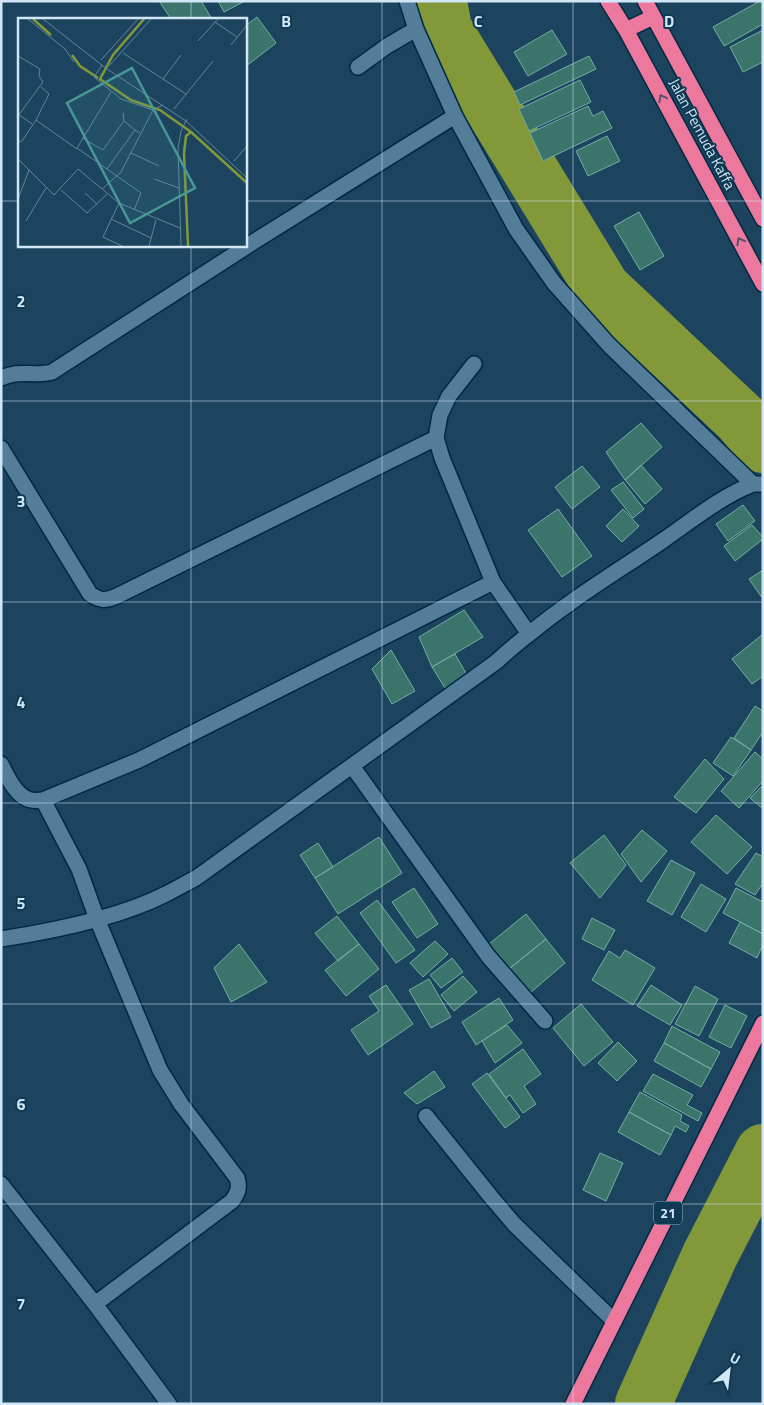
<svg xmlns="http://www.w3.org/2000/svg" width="764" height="1405" font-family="'Titillium Web',sans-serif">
<rect width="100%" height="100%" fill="#1c445e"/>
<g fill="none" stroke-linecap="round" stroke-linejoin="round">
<path stroke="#839838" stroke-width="56" d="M 439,1 L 444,29 L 603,289 L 740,418 L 763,445
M 643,1404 L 710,1255 L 763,1152"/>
</g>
<path fill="#3a746a" stroke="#73aea2" d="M 159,1 L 201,1 L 212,19 L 171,19 Z
M 218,1 L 245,1 L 224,12 Z
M 760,1 L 763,1 L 763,24 L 724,46 L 713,27 Z
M 257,17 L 276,43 L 245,67 L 245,26 Z
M 552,30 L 567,54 L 528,76 L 514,52 Z
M 763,30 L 763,62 L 743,72 L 730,47 Z
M 589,56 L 596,69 L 520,105 L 514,92 Z
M 580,80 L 591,102 L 529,131 L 519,109 Z
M 588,106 L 593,116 L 603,111 L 612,128 L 543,161 L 530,133 Z
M 607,136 L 620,161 L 588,176 L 576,151 Z
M 639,212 L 664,256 L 640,270 L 614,226 Z
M 641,423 L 662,447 L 625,480 L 606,452 Z
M 641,465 L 662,489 L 645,504 L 625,480 Z
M 582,466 L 600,487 L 572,509 L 555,487 Z
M 623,482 L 644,509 L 633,518 L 611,490 Z
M 743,505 L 755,521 L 728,541 L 716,524 Z
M 558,509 L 592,556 L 562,577 L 528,530 Z
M 623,509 L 639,526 L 622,542 L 606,526 Z
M 752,525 L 763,537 L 763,539 L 735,561 L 724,546 Z
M 763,570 L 763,599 L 749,579 Z
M 464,610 L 483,637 L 432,667 L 419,637 Z
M 763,634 L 763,676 L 752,684 L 732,659 Z
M 391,650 L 415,691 L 392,704 L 372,669 Z
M 455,654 L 467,675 L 445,688 L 432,667 Z
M 755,706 L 763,711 L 763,732 L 751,750 L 734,738 Z
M 731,737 L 751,750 L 733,776 L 713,763 Z
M 755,752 L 763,759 L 763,781 L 739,808 L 721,791 Z
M 705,759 L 724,779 L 696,813 L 674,797 Z
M 763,785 L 763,809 L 750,798 Z
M 716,815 L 752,847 L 727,874 L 691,842 Z
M 642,830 L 667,851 L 641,882 L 621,854 Z
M 604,835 L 626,865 L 600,898 L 570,863 Z
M 379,837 L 402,873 L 338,914 L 315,878 Z
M 318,843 L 333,867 L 315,878 L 300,855 Z
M 756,853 L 763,857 L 763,883 L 755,895 L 735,884 Z
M 671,860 L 695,873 L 672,915 L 647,901 Z
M 701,884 L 726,899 L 706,932 L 681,917 Z
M 414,888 L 438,924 L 417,938 L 392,902 Z
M 736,888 L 763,902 L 763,934 L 723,913 Z
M 377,900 L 415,950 L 396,963 L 360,913 Z
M 526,914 L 546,939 L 509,969 L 489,944 Z
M 337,916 L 359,944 L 338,961 L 315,933 Z
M 592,918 L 615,930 L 604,950 L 582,939 Z
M 740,922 L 763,934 L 763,944 L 757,958 L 729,943 Z
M 546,939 L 565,963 L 530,993 L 509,969 Z
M 435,941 L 448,954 L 423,977 L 410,963 Z
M 239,944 L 267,982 L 231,1002 L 214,968 Z
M 359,944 L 379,969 L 346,996 L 325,970 Z
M 625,950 L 655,968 L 633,1005 L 592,980 L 609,951 L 620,958 Z
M 452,958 L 463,972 L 441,988 L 430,975 Z
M 463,976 L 477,992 L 454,1011 L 441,995 Z
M 429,979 L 451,1017 L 431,1028 L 409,990 Z
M 386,985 L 413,1024 L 368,1055 L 351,1030 L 379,1011 L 369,996 Z
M 651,985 L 682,1005 L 670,1025 L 637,1006 Z
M 695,986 L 718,999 L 699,1036 L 675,1024 Z
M 499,998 L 513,1020 L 476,1045 L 462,1022 Z
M 581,1004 L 613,1042 L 584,1066 L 553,1028 Z
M 725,1005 L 747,1016 L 731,1048 L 709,1037 Z
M 507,1025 L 522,1043 L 495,1063 L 482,1041 Z
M 672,1026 L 720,1052 L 711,1069 L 664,1043 Z
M 618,1042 L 637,1061 L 617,1081 L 598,1063 Z
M 664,1043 L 711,1069 L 701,1087 L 654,1061 Z
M 523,1049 L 541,1074 L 524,1086 L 536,1104 L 523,1113 L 510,1095 L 506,1098 L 489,1074 Z
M 434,1071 L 445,1087 L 417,1104 L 404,1093 Z
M 487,1073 L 520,1117 L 505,1128 L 472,1084 Z
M 653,1074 L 693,1095 L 687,1105 L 702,1113 L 698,1121 L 643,1091 Z
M 640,1092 L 682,1115 L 680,1121 L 689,1126 L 686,1132 L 675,1126 L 671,1135 L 629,1112 Z
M 629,1112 L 671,1135 L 660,1155 L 618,1132 Z
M 600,1153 L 623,1163 L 606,1201 L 583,1190 Z"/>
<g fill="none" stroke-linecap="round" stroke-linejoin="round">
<defs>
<path id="minor" d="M 407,1 L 416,29 L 455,116 L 516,229 L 554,283 L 609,345 L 753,484 L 762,484
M 358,67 L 387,46 L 416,29
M 474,364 L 449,396 L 440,415 L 436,438 L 442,458 L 493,582
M 1,378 C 21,369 33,377 52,372 L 255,241 L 455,116
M 1,448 L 90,594 C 101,601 105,601 117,596 L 436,438
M 1,764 C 7,776 16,797 31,800 C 35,801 40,800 43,800
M 352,766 L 488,956 L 545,1021
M 1,939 C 53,931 119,918 166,894 C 176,889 186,883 196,878 L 496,662 C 506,653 517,643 528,635 C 571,599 620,570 665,539 C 692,520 722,496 753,484
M 426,1116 L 491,1197 L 514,1224 L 614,1321
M 1,1184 L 95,1304 L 169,1404
M 95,1304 L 232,1201 C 238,1193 240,1187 237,1178 L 181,1104 L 160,1070 L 97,919 L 79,869 L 43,800 L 139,760 L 493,582 L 529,634"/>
<path id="highway" d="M 608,1 L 626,30 L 763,284
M 645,1 L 763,219
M 626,30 L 653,17
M 573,1404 L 763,1023"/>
</defs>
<use href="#minor" stroke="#002942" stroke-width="18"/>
<use href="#highway" stroke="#002942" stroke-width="18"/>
<use href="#minor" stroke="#547d9a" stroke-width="15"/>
<use href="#highway" stroke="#ec789e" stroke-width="15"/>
</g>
<defs><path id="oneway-chevron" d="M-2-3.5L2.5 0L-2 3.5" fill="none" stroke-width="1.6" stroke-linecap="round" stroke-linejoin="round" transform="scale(1.25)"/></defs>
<g stroke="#5d4f6d">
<use href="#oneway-chevron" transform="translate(662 98) rotate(-118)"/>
<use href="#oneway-chevron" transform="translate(740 241) rotate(-118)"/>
</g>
<path fill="none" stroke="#d1e7f7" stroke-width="1" stroke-opacity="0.55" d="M 191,1 L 191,19M 382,1 L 382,1404M 573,1 L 573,1404M 1,201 L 19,201M 245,201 L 763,201M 191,245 L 191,1404M 1,401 L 763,401M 1,602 L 763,602M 1,803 L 763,803M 1,1004 L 763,1004M 1,1204 L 763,1204"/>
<g text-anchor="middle" stroke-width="4" stroke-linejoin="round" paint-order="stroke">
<rect fill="#103953" stroke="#97b3c6" stroke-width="1" x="654" y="1201.5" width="28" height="23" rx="4"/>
<g font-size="14" font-weight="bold" fill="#d1e7f7">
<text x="668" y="1218">21</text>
</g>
<g font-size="15" fill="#d1e7f7" stroke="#103953">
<text transform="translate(702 134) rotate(62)" y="5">Jalan Pemuda Kaffa</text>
</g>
</g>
<g transform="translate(18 18)">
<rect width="229" height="229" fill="#1c445e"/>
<path fill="none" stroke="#839838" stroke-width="2.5" d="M 15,1 L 33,17M 126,1 L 95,37 L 82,61 L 113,82 L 142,92 L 173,114 L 229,165M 54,37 L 62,48 L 80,60M 170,228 L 166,135 L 168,118 L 173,114"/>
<path fill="none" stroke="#64859b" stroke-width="1" d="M 10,1 L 47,31 L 56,44M 25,1 L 89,51 L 168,103 L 229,160M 197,4 L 219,19M 180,23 L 200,1M 213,27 L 229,7M 105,35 L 168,76M 0,38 L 22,51 L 21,58 L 25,64 L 0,98M 83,42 L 120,1M 84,47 L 76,59 L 103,81 L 135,92 L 145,87M 91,48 L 133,1M 145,61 L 163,37M 23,69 L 31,76 L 18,102 L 59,131M 156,91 L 195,43M 105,95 L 106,103 L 117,112M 0,96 L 14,106M 64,120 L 85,132 L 106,103M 0,124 L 4,123 L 18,102M 113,135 L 141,148M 0,141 L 36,177 L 60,151 L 101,185 L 162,210M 216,143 L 229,128M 89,151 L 59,130 L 93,74M 136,161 L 161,170M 84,171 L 103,154 L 135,92M 43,172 L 69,195 L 89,176M 67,175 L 79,186M 0,181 L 11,152M 101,185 L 85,219 L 104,228M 116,192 L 123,175 L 89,151 L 117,112 L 122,115M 93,201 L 133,220M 8,203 L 28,170M 131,228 L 138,202M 163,228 L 160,130 L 163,113 L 169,101"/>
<path fill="#499897" fill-opacity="0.15" stroke="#499897" stroke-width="2.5" d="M 114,50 L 177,170 L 112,205 L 49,85 Z"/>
<rect width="229" height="229" fill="none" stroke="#d1e7f7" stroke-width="2.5"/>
</g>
<g font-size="16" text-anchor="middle" font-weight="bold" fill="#d1e7f7" stroke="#103953" stroke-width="4" stroke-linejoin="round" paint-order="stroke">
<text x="286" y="27">B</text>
<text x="478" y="27">C</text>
<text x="669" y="27">D</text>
<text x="21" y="307">2</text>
<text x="21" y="507">3</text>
<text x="21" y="708">4</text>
<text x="21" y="909">5</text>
<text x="21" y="1110">6</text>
<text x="21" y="1310">7</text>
</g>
<rect width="764" height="1405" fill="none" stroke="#d1e7f7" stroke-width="5"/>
<g transform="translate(729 1370) rotate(28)" stroke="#103953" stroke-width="4" paint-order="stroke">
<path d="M0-4L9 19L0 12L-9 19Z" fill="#d1e7f7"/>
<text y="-8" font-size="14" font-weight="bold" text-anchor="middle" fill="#d1e7f7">U</text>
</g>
</svg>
